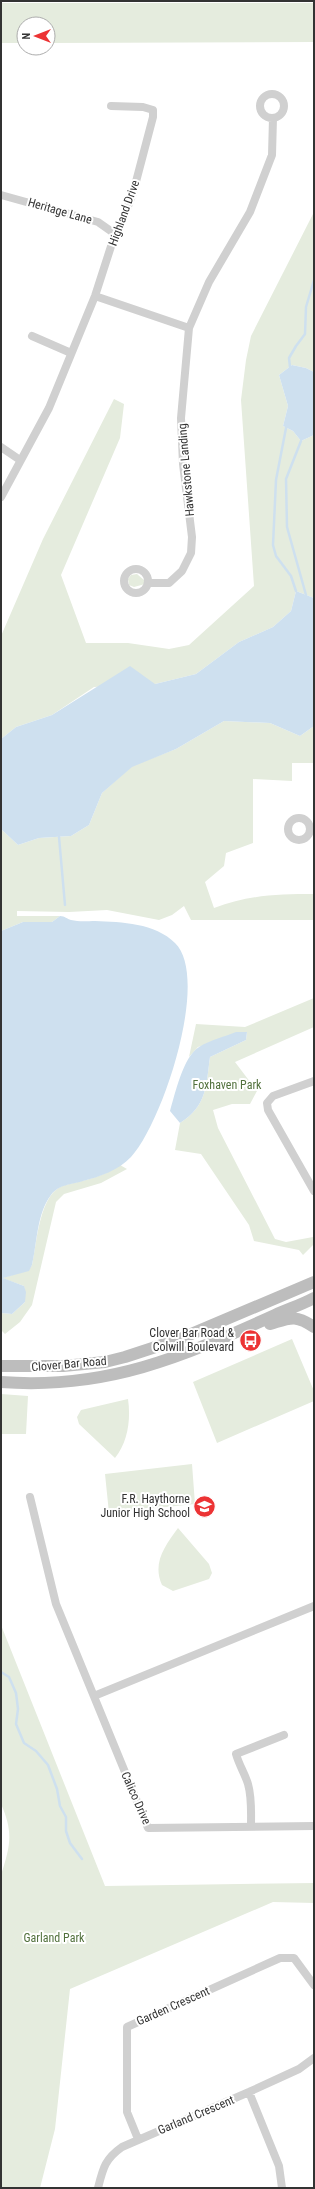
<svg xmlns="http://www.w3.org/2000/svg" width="315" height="2189" font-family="'Roboto Condensed',sans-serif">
<rect width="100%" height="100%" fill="#fff"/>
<path fill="#e5ecde" d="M 1,3 L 314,3 L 314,42 L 48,43 L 48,24 L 24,24 L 24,43 L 1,43 Z
M 314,212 L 314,372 L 306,368 L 292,365 L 279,375 L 288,406 L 283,426 L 293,431 L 301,441 L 314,435 L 314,598 L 296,591 L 291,611 L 273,627 L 239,642 L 196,674 L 155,684 L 94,687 L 52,715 L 16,727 L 1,739 L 1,636 L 43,539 L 114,399 L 124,404 L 120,438 L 61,575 L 86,643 L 128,643 L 169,649 L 189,645 L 254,586 L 241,400 L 246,360 L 251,336 Z
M 137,574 L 145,581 L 145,584 L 134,587 L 129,585 L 128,579 L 131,575 Z
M 224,721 L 270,723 L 300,736 L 314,726 L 314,763 L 292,763 L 292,781 L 253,779 L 253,843 L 226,853 L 224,866 L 205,882 L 214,908 C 248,895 278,894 314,894 L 314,920 L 191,920 L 184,906 L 172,915 L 159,920 L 107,910 L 69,912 L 17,911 L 17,916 L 60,916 L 52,922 L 23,922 L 1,931 L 1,829 L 18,845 L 39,838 L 71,836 L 89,825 L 102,793 L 132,766 L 176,749 Z
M 314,998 L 314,1027 L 235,1062 L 257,1091 L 250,1104 L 232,1104 L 213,1110 L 218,1128 L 275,1239 L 286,1242 L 313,1237 L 314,1244 L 303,1255 L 299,1250 L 254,1241 L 249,1225 L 201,1154 L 175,1150 L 180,1123 C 207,1106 206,1086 210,1057 L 246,1040 L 247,1032 L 198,1047 L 189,1057 L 196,1024 L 245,1027 Z
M 120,1165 L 127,1169 L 101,1183 L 64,1194 L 56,1202 L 32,1305 L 20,1322 L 5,1334 L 1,1330 L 1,1313 L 12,1314 L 25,1302 L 24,1286 L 2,1278 L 29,1270 L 32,1265 C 37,1243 39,1192 65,1185 C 85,1180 103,1177 120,1165 Z
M 292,1339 L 314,1391 L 314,1401 L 217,1443 L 193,1382 Z
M 1,1394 L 28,1396 L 26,1434 L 1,1434 Z
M 128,1399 C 131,1419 128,1442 115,1458 L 79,1424 L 77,1417 L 81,1410 Z
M 192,1464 L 195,1504 L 109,1513 L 105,1474 Z
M 178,1528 L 209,1564 L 212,1573 L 209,1579 L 173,1591 L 162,1585 C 152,1563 165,1546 178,1528 Z
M 1,1625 L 105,1886 L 314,1883 L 314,1903 L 273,1902 L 70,1989 L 55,2129 L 40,2188 L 1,2188 L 1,1875 C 10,1847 14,1833 1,1804 Z"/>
<path fill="#cee0ef" d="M 292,365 L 306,368 L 314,372 L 314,435 L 301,441 L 293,431 L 283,426 L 288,406 L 279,375 Z
M 296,591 L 314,598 L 314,726 L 300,736 L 270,723 L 224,721 L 176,749 L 132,767 L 102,793 L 89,825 L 71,836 L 39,838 L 18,845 L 1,829 L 1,739 L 16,727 L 52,715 L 130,666 L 155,684 L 196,674 L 239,642 L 273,627 L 291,611 Z
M 60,916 C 65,916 67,919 71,920 C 79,922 88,921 95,921 C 122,922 155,923 175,943 C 211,978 162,1124 131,1157 C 119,1170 99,1177 83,1181 C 71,1185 59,1184 51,1195 C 37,1213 37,1243 32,1265 L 29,1271 L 3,1278 L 24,1286 L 26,1292 L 25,1302 L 12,1314 L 1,1313 L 1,931 L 23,922 L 52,922 Z
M 236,1032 L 247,1032 L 246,1040 L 210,1057 C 206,1086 207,1106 180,1123 L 170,1111 C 175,1094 183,1057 199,1047 C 210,1040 224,1037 236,1032 Z"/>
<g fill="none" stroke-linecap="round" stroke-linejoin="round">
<path stroke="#cee0ef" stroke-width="2.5" d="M 290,367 L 289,358 L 296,346 L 305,334 L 306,307 L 314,280
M 286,428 L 276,480 L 273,545 L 276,556 L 291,576 L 296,591
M 301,441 L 286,479 L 287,527 L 306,595
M 59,837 L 65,905
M 1,1672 L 9,1677 L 16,1693 L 18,1709 L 16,1724 L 24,1743 L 36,1751 L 48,1765 L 57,1789 L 60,1806 L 66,1817 L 66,1831 L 70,1843 L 82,1859"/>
<path stroke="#d0d0d0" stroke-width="8" d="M260 106a12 12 0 1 1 24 0a12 12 0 1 1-24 0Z
M 1,195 L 98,222 L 115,234
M 95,296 L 189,328
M 32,336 L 71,353
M 1,447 L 20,460
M 1,497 L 49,408 L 95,296 L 115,234 L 122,222 L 133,193 L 153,117 L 153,110 L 143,107 L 111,106
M124 581a12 12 0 1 1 24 0a12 12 0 1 1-24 0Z
M 148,583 L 169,583 L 182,571 L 191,553 L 192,537 L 183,464 L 181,418 L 189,328 L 209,282 L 250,212 L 272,155 L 273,118
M288 829a11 11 0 1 1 22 0a11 11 0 1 1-22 0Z
M 314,1081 L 273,1096 L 267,1103 L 268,1110 L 314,1191
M 30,1497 L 56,1604 L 148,1828 L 314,1826
M 94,1696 L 314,1606
M 251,1826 C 251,1812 252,1798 248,1784 C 245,1774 239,1765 236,1754 L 284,1735
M 249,2092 L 279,2166 L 282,2188
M 138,2139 L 127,2112 L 127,2027 L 280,1958 L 294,1958 L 314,1985
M 98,2188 C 103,2168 105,2159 122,2147 L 249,2092 L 299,2069 L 314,2058"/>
<path stroke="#bdbdbd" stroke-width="12" d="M 270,1324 C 290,1318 295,1314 314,1327
M 1,1366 L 63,1366 L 105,1362 L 125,1357 L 177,1340 L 314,1282
M 1,1382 C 106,1390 182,1357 275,1315 C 288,1309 301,1305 314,1298"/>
</g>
<defs>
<symbol id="bus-disc" viewBox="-11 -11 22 22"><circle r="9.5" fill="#ec3334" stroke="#fff"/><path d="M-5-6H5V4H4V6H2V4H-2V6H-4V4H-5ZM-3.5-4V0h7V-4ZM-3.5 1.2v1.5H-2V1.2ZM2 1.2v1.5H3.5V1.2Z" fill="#fff"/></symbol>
<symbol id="school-disc" viewBox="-11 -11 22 22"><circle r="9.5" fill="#ec3334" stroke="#fff"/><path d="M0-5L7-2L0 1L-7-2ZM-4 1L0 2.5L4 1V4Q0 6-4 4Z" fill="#fff"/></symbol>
</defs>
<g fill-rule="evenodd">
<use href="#bus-disc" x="238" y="1328" width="25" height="25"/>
<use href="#school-disc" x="192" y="1494" width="25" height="25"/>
</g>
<g text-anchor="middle" stroke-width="4" stroke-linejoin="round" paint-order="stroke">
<g font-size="12" fill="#333" stroke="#fff">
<text transform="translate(60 211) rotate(16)" y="4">Heritage Lane</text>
<text transform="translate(124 213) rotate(-70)" y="4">Highland Drive</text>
<text transform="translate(186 470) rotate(-95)" y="4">Hawkstone Landing</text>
<text transform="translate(69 1364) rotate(-5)" y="4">Clover Bar Road</text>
<text transform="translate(136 1798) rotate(66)" y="4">Calico Drive</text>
<text transform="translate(173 2006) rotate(-24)" y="4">Garden Crescent</text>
<text transform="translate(196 2115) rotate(-23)" y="4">Garland Crescent</text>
</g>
<g font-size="12" fill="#52713d" stroke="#fff">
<text x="227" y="1089">Foxhaven Park</text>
<text x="54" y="1942">Garland Park</text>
</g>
<g font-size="12" fill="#333" stroke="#fff" text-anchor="end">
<text x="234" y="1337">Clover Bar Road &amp;<tspan x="234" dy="14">Colwill Boulevard</tspan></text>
<text x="190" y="1503">F.R. Haythorne<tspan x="190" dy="14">Junior High School</tspan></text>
</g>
</g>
<rect width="315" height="2189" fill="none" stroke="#333333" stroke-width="4"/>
<g transform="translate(36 36) rotate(270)"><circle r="19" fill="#ffffff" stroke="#adadad"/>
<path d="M0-3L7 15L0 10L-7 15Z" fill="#ec3334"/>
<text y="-6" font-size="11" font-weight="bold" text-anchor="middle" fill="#333333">N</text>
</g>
</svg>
